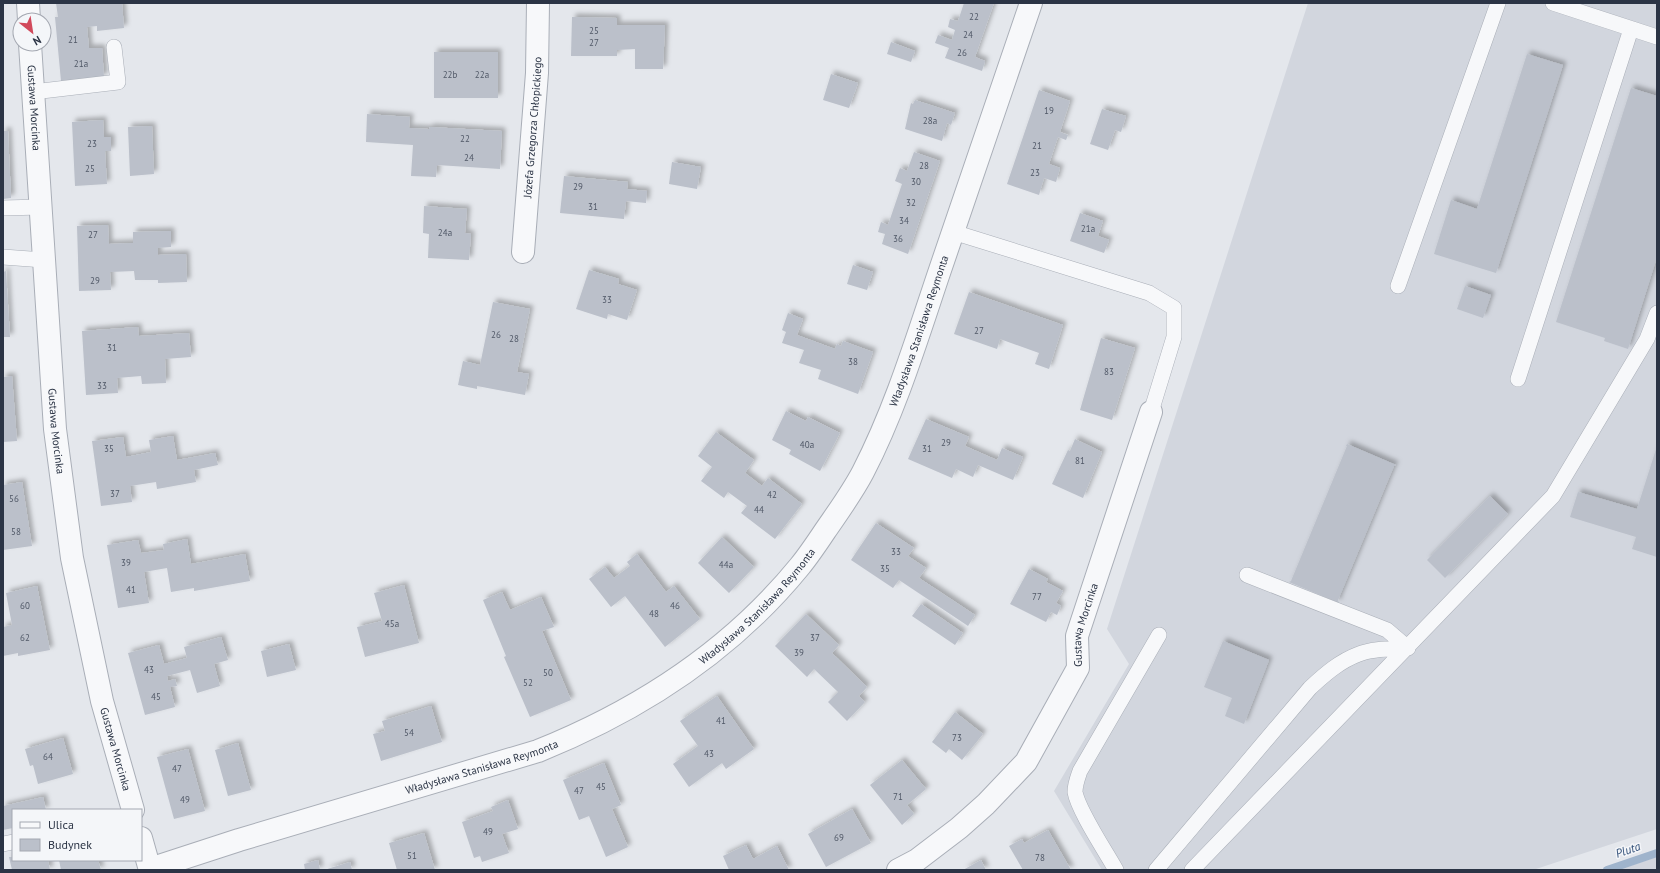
<svg xmlns="http://www.w3.org/2000/svg" width="1660" height="873" font-family="'PT Sans',sans-serif">
<defs>
<filter id="shadow"><feDropShadow dx="3.5" dy="-3.5" stdDeviation="2" flood-color="#0004"/></filter>
</defs>
<rect width="100%" height="100%" fill="#e4e7ec"/>
<path fill="#d2d6de" d="M 1308,3 L 1657,3 L 1657,829 L 1533,870 L 1102,870 L 1054,791 L 1129,664 L 1107,629 Z
M 1657,857 L 1657,870 L 1618,870 Z"/>
<g fill="none" stroke-linecap="round" stroke-linejoin="round">
<path stroke="#9fb4cc" stroke-width="8" d="M 1607,870 L 1657,853"/>
</g>
<path fill="#bbc0ca" filter="url(#shadow)" d="M 56,3 L 122,3 L 124,28 L 97,31 L 97,26 L 87,27 L 89,48 L 102,48 L 104,77 L 61,81 L 55,17 L 58,17 Z
M 964,3 L 994,3 L 975,57 L 985,61 L 982,71 L 945,58 L 949,48 L 935,43 L 938,35 L 952,40 L 955,30 L 948,27 L 950,19 L 958,21 Z
M 572,17 L 617,18 L 617,25 L 665,25 L 663,69 L 635,69 L 635,49 L 617,50 L 617,56 L 571,56 Z
M 891,42 L 915,51 L 911,62 L 887,54 Z
M 434,52 L 498,52 L 498,98 L 434,98 Z
M 1527,54 L 1563,65 L 1496,273 L 1434,254 L 1451,200 L 1477,209 Z
M 831,74 L 858,83 L 849,108 L 823,100 Z
M 1631,88 L 1657,96 L 1657,257 L 1628,349 L 1604,341 L 1605,338 L 1556,322 Z
M 1039,90 L 1070,101 L 1060,132 L 1068,135 L 1066,140 L 1058,137 L 1049,164 L 1060,168 L 1056,182 L 1044,178 L 1039,195 L 1007,184 Z
M 915,100 L 955,113 L 951,125 L 947,123 L 942,141 L 905,129 L 911,103 L 913,104 Z
M 1102,109 L 1126,116 L 1121,132 L 1115,130 L 1108,150 L 1090,144 Z
M 367,114 L 410,117 L 409,128 L 429,129 L 430,127 L 502,131 L 500,169 L 437,165 L 436,177 L 411,176 L 413,145 L 366,142 Z
M 103,120 L 104,137 L 111,137 L 111,151 L 105,151 L 107,184 L 75,186 L 72,122 Z
M 152,126 L 154,174 L 130,176 L 128,127 Z
M 3,131 L 8,131 L 11,198 L 3,199 Z
M 914,152 L 940,161 L 908,254 L 882,244 L 885,234 L 878,232 L 881,222 L 888,225 L 902,184 L 895,181 L 900,168 L 907,171 Z
M 672,162 L 701,167 L 697,189 L 669,184 Z
M 564,176 L 628,182 L 627,189 L 647,191 L 646,203 L 626,201 L 624,219 L 560,213 Z
M 424,206 L 467,209 L 465,233 L 471,234 L 469,260 L 428,258 L 429,234 L 423,233 Z
M 1080,213 L 1103,221 L 1098,236 L 1109,240 L 1104,253 L 1070,241 Z
M 108,225 L 109,244 L 133,243 L 133,232 L 171,231 L 171,247 L 158,248 L 158,255 L 186,254 L 187,282 L 158,283 L 158,280 L 135,280 L 134,271 L 110,272 L 111,290 L 79,291 L 77,226 Z
M 853,265 L 873,272 L 867,290 L 847,284 Z
M 589,270 L 619,279 L 618,284 L 637,290 L 627,320 L 608,314 L 607,319 L 576,309 Z
M 6,271 L 10,337 L 3,337 L 3,272 Z
M 1465,286 L 1491,295 L 1483,318 L 1457,309 Z
M 969,292 L 1063,325 L 1049,369 L 1035,364 L 1039,353 L 1000,339 L 997,349 L 954,334 Z
M 493,302 L 530,309 L 517,372 L 529,374 L 525,395 L 477,386 L 477,389 L 458,385 L 463,361 L 480,365 Z
M 788,313 L 803,319 L 797,335 L 835,349 L 837,344 L 841,346 L 843,341 L 873,352 L 858,394 L 818,379 L 821,370 L 799,363 L 804,350 L 782,343 L 786,332 L 782,330 Z
M 138,327 L 139,336 L 189,333 L 191,357 L 165,359 L 166,383 L 142,384 L 141,376 L 117,378 L 118,393 L 86,395 L 82,331 Z
M 1101,338 L 1135,348 L 1112,420 L 1080,410 Z
M 12,376 L 17,441 L 3,442 L 3,377 Z
M 786,411 L 806,421 L 808,417 L 840,433 L 820,471 L 789,454 L 791,450 L 772,440 Z
M 926,419 L 969,437 L 965,446 L 997,460 L 1002,448 L 1023,457 L 1013,480 L 978,465 L 973,477 L 956,469 L 952,478 L 908,459 Z
M 716,432 L 754,460 L 745,473 L 762,486 L 768,478 L 802,504 L 775,539 L 741,513 L 747,506 L 728,492 L 724,498 L 701,481 L 712,467 L 698,456 Z
M 173,436 L 177,460 L 215,453 L 218,465 L 194,470 L 196,482 L 157,489 L 156,482 L 130,486 L 132,502 L 101,506 L 92,441 L 123,437 L 126,457 L 151,452 L 149,440 Z
M 1075,439 L 1102,452 L 1083,498 L 1052,484 L 1068,450 L 1070,451 Z
M 1347,444 L 1396,465 L 1394,466 L 1338,600 L 1339,603 L 1289,582 L 1291,581 L 1347,446 L 1346,446 Z
M 1657,446 L 1657,557 L 1632,549 L 1636,537 L 1570,517 L 1578,492 L 1637,509 Z
M 22,482 L 32,546 L 3,550 L 3,485 Z
M 1490,496 L 1508,514 L 1445,578 L 1427,560 Z
M 876,523 L 914,548 L 908,556 L 926,568 L 919,578 L 975,615 L 968,626 L 899,580 L 893,588 L 851,560 Z
M 722,537 L 754,567 L 729,593 L 698,563 Z
M 187,539 L 191,564 L 245,554 L 250,581 L 194,591 L 194,588 L 171,592 L 167,568 L 144,572 L 149,603 L 118,608 L 107,545 L 138,540 L 141,553 L 164,550 L 163,544 Z
M 637,554 L 666,592 L 674,586 L 700,619 L 665,647 L 625,596 L 611,607 L 589,579 L 605,567 L 614,578 L 630,566 L 627,562 Z
M 1029,569 L 1048,579 L 1046,582 L 1063,591 L 1056,603 L 1061,606 L 1057,615 L 1051,612 L 1046,622 L 1010,604 Z
M 404,585 L 419,643 L 365,657 L 357,627 L 382,621 L 374,593 Z
M 37,586 L 50,650 L 18,656 L 18,653 L 3,656 L 3,627 L 12,625 L 6,593 Z
M 502,592 L 510,610 L 541,597 L 554,627 L 542,631 L 571,700 L 530,717 L 504,657 L 506,656 L 483,600 Z
M 921,604 L 963,633 L 955,645 L 912,616 Z
M 806,614 L 839,645 L 832,653 L 867,687 L 859,696 L 865,702 L 847,721 L 828,702 L 838,692 L 814,669 L 807,677 L 775,646 Z
M 221,637 L 228,660 L 214,664 L 220,686 L 197,693 L 190,670 L 167,676 L 168,681 L 175,679 L 177,686 L 170,687 L 175,707 L 145,715 L 128,653 L 159,645 L 164,664 L 187,658 L 184,647 Z
M 1223,641 L 1269,660 L 1244,724 L 1225,716 L 1232,698 L 1204,687 Z
M 289,644 L 296,670 L 267,677 L 261,651 Z
M 717,696 L 754,749 L 726,769 L 722,763 L 689,787 L 673,764 L 698,746 L 680,721 Z
M 431,706 L 442,742 L 381,761 L 373,734 L 385,731 L 382,721 Z
M 955,712 L 983,734 L 962,760 L 949,749 L 946,753 L 932,742 Z
M 63,738 L 73,774 L 38,784 L 33,765 L 30,766 L 25,749 Z
M 238,743 L 251,790 L 228,796 L 215,750 Z
M 188,749 L 205,811 L 174,819 L 157,757 Z
M 902,760 L 926,789 L 907,805 L 914,814 L 902,825 L 870,785 Z
M 604,763 L 621,805 L 612,809 L 628,847 L 606,857 L 589,816 L 579,820 L 563,780 Z
M 43,797 L 46,810 L 13,810 L 13,828 L 3,830 L 3,806 Z
M 508,800 L 518,829 L 502,834 L 509,853 L 482,862 L 480,856 L 474,858 L 462,822 L 493,811 L 491,807 Z
M 852,809 L 871,843 L 826,867 L 808,834 Z
M 1048,830 L 1071,870 L 1023,870 L 1009,846 L 1022,839 L 1024,843 Z
M 424,833 L 435,870 L 397,870 L 389,843 Z
M 746,845 L 753,859 L 777,846 L 789,870 L 729,870 L 723,856 Z
M 9,857 L 13,857 L 13,860 L 48,860 L 50,870 L 12,870 Z
M 59,860 L 98,860 L 101,870 L 61,870 Z
M 318,860 L 320,870 L 305,870 L 304,864 Z
M 981,860 L 986,870 L 963,870 Z
M 350,862 L 352,870 L 324,870 Z"/>
<g fill="none" stroke-linecap="round" stroke-linejoin="round">
<defs>
<path id="service" d="M 1553,3 L 1657,37
M 33,92 L 118,82 L 114,47
M 3,208 L 41,207
M 953,232 L 1149,293 L 1174,308 L 1174,337 L 1151,412
M 3,257 L 44,260
M 1398,286 L 1498,3
M 1518,379 L 1631,29
M 1247,575 L 1387,630 L 1408,648
M 3,844 L 13,842
M 1116,870 C 1106,852 1078,810 1075,792 C 1075,784 1078,777 1080,771 L 1159,635
M 1156,870 L 1310,688 C 1325,674 1340,661 1359,654 C 1374,648 1392,649 1408,648
M 1192,870 L 1553,496 L 1647,339 L 1657,313"/>
<g id="minor">
<path d="M 28,3 L 29,20"/>
<path id="s1" d="M 30,44 L 55,429 L 72,558 L 102,701 L 133,810"/>
<path id="s2" d="M 523,252 L 537,73 L 538,3"/>
<path d="M 141,838 L 150,870"/>
<path id="s3" d="M 150,869 L 239,840 L 538,751 C 640,710 730,652 800,566 C 809,555 817,543 825,531 C 838,512 852,493 863,472 C 896,408 917,338 940,270 C 970,181 1001,92 1031,3"/>
<path id="s4" d="M 898,870 L 917,860 L 959,828 L 986,804 L 1026,762 L 1078,668 L 1077,636 L 1151,412"/>
</g>
</defs>
<use href="#service" stroke="#a9aeb7" stroke-width="16"/>
<use href="#minor" stroke="#a9aeb7" stroke-width="24"/>
<use href="#service" stroke="#f7f8fa" stroke-width="15"/>
<use href="#minor" stroke="#f7f8fa" stroke-width="22"/>
</g>
<g text-anchor="middle" stroke-width="3" stroke-linejoin="round" paint-order="stroke">
<g font-size="9" fill="#4f5766">
<text x="974" y="20">22</text>
<text x="594" y="34">25</text>
<text x="968" y="38">24</text>
<text x="73" y="43">21</text>
<text x="594" y="46">27</text>
<text x="962" y="56">26</text>
<text x="81" y="67">21a</text>
<text x="450" y="78">22b</text>
<text x="482" y="78">22a</text>
<text x="1049" y="114">19</text>
<text x="930" y="124">28a</text>
<text x="465" y="142">22</text>
<text x="92" y="147">23</text>
<text x="1037" y="149">21</text>
<text x="469" y="161">24</text>
<text x="924" y="169">28</text>
<text x="90" y="172">25</text>
<text x="1035" y="176">23</text>
<text x="916" y="185">30</text>
<text x="578" y="190">29</text>
<text x="911" y="206">32</text>
<text x="593" y="210">31</text>
<text x="904" y="224">34</text>
<text x="1088" y="232">21a</text>
<text x="445" y="236">24a</text>
<text x="93" y="238">27</text>
<text x="898" y="242">36</text>
<text x="95" y="284">29</text>
<text x="607" y="303">33</text>
<text x="979" y="334">27</text>
<text x="496" y="338">26</text>
<text x="514" y="342">28</text>
<text x="112" y="351">31</text>
<text x="853" y="365">38</text>
<text x="1109" y="375">83</text>
<text x="102" y="389">33</text>
<text x="946" y="446">29</text>
<text x="807" y="448">40a</text>
<text x="109" y="452">35</text>
<text x="927" y="452">31</text>
<text x="1080" y="464">81</text>
<text x="115" y="497">37</text>
<text x="772" y="498">42</text>
<text x="14" y="502">56</text>
<text x="759" y="513">44</text>
<text x="16" y="535">58</text>
<text x="896" y="555">33</text>
<text x="126" y="566">39</text>
<text x="726" y="568">44a</text>
<text x="885" y="572">35</text>
<text x="131" y="593">41</text>
<text x="1037" y="600">77</text>
<text x="25" y="609">60</text>
<text x="675" y="609">46</text>
<text x="654" y="617">48</text>
<text x="392" y="627">45a</text>
<text x="25" y="641">62</text>
<text x="815" y="641">37</text>
<text x="799" y="656">39</text>
<text x="149" y="673">43</text>
<text x="548" y="676">50</text>
<text x="528" y="686">52</text>
<text x="156" y="700">45</text>
<text x="721" y="724">41</text>
<text x="409" y="736">54</text>
<text x="957" y="741">73</text>
<text x="709" y="757">43</text>
<text x="48" y="760">64</text>
<text x="177" y="772">47</text>
<text x="601" y="790">45</text>
<text x="579" y="794">47</text>
<text x="898" y="800">71</text>
<text x="185" y="803">49</text>
<text x="488" y="835">49</text>
<text x="839" y="841">69</text>
<text x="412" y="859">51</text>
<text x="1040" y="861">78</text>
</g>
<g font-size="11" fill="#2b3445" stroke="#f4f6f9">
<text dy="4" stroke="none"><textPath href="#s1" startOffset="64">Gustawa Morcinka</textPath></text>
<text dy="4" stroke="none"><textPath href="#s2" startOffset="125">Józefa Grzegorza Chłopickiego</textPath></text>
<text dy="4" stroke="none"><textPath href="#s3" startOffset="995">Władysława Stanisława Reymonta</textPath></text>
<text dy="4" stroke="none"><textPath href="#s1" startOffset="388">Gustawa Morcinka</textPath></text>
<text dy="4" stroke="none"><textPath href="#s3" startOffset="671">Władysława Stanisława Reymonta</textPath></text>
<text dy="4" stroke="none"><textPath href="#s4" startOffset="320">Gustawa Morcinka</textPath></text>
<text dy="4" stroke="none"><textPath href="#s1" startOffset="712">Gustawa Morcinka</textPath></text>
<text dy="4" stroke="none"><textPath href="#s3" startOffset="347">Władysława Stanisława Reymonta</textPath></text>
</g>
<g font-size="12" font-style="italic" fill="#34527a" stroke="#f4f6f9">
<text transform="translate(1628 850) rotate(-19)" y="4">Pluta</text>
</g>
</g>
<rect width="1660" height="873" fill="none" stroke="#2b3445" stroke-width="8"/>
<rect x="12" y="809" width="130" height="52" fill="#f4f6f9" stroke="#a4a8b1"/>
<rect x="20" y="822" width="20" height="6" fill="#f7f8fa" stroke="#a4a8b1"/>
<text x="48" y="829" font-size="12" fill="#2b3445">Ulica</text>
<rect x="20" y="839" width="20" height="12" fill="#bbc0ca" stroke="#a4a8b1"/>
<text x="48" y="849" font-size="12" fill="#2b3445">Budynek</text>
<g transform="translate(32 32) rotate(150)"><circle r="19" fill="#f4f6f9" stroke="#a4a8b1"/>
<path d="M0-3L7 15L0 10L-7 15Z" fill="#d1495b"/>
<text y="-6" font-size="11" font-weight="bold" text-anchor="middle" fill="#2b3445">N</text>
</g>
</svg>
